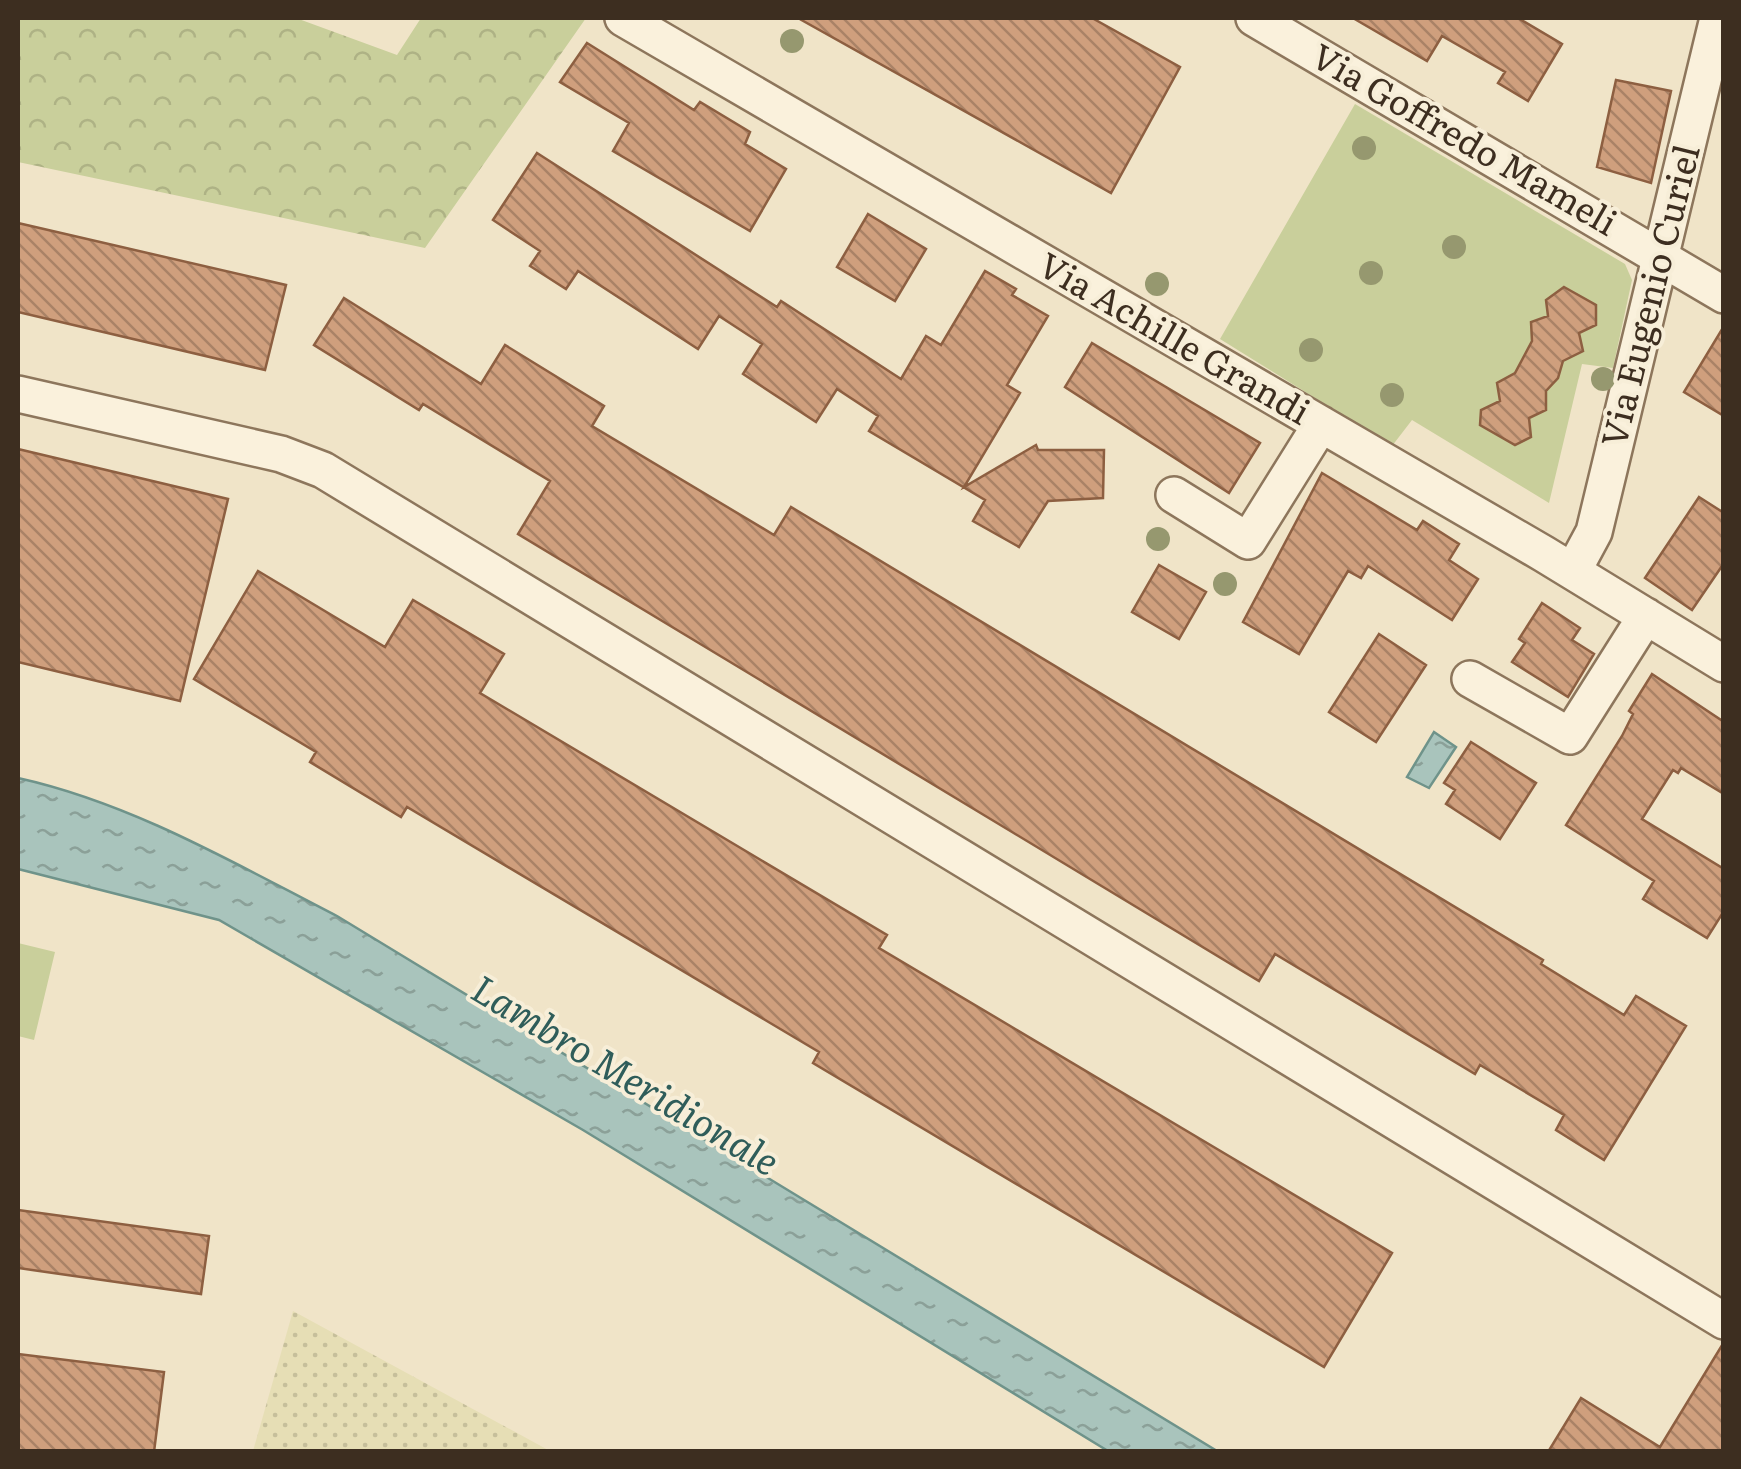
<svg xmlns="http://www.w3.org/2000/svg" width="1741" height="1469" font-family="Literata,serif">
<defs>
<pattern id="farmland-dots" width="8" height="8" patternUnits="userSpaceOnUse" patternTransform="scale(2.5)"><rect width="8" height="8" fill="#e6deb5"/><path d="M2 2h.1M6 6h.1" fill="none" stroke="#c6bf9b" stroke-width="1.8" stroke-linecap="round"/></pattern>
<pattern id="forest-crowns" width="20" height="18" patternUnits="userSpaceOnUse" patternTransform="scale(2.5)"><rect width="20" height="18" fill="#c9cf9b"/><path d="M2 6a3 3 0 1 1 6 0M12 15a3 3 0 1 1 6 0" fill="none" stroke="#aeb285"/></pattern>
<pattern id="water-ripples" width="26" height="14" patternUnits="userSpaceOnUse" patternTransform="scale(2.5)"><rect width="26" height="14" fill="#a9c4bc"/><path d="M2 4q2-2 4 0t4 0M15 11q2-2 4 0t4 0" fill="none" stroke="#8ba098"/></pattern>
<pattern id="building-back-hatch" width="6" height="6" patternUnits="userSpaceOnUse" patternTransform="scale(2.5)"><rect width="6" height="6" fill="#cf9f7d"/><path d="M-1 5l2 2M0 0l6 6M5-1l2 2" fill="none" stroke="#a98266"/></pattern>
</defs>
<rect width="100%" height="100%" fill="#f0e4c8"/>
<path fill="url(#farmland-dots)" d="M 293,1311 L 550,1451 L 253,1451 Z"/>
<path fill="url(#forest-crowns)" d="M 18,18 L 296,18 L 397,55 L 421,18 L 586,18 L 425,248 L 18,162 Z"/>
<path fill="#c9cf9b" d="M 1355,104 L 1625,264 L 1632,280 L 1613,368 L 1582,364 L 1549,503 L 1412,420 L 1392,446 L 1220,339 Z
M 18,943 L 55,952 L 34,1040 L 18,1036 Z"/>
<path fill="url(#water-ripples)" stroke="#6f938a" stroke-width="2.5" d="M 1434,732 L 1456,747 L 1429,788 L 1407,777 Z
M 18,778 C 131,803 234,863 337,916 L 1217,1451 L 1108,1451 L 583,1130 L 219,920 L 18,869 Z"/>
<path fill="url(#building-back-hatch)" stroke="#8d5f41" stroke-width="2.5" d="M 798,18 L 1092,18 L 1180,67 L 1111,193 Z
M 1353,18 L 1518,18 L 1562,44 L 1528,101 L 1498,83 L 1505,72 L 1442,36 L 1427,61 Z
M 587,43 L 694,110 L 700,102 L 750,132 L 745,144 L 786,169 L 750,231 L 613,151 L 629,123 L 560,82 Z
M 1616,80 L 1671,91 L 1651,183 L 1597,167 Z
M 537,153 L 777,307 L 781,301 L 901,379 L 926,336 L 941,345 L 985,271 L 1016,289 L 1012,295 L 1048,316 L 1007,385 L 1020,393 L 964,487 L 1036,445 L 1038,450 L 1104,450 L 1103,498 L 1048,501 L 1019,547 L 973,521 L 985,500 L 869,431 L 878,416 L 837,389 L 816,422 L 743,374 L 762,344 L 719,316 L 698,349 L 578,271 L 566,289 L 530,266 L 540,251 L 493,220 Z
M 868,214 L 926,249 L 895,301 L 837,267 Z
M 18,223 L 286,285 L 265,370 L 18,312 Z
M 1564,287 L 1596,305 L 1596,325 L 1579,333 L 1583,351 L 1563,361 L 1558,378 L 1546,391 L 1546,410 L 1529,418 L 1531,437 L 1515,445 L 1480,425 L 1481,410 L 1500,401 L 1497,383 L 1515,373 L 1532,341 L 1531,322 L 1548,316 L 1546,300 Z
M 344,298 L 481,384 L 505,345 L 604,406 L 592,426 L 774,535 L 791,507 L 1543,960 L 1541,964 L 1624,1015 L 1636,996 L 1686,1026 L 1604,1160 L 1556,1130 L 1564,1115 L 1480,1065 L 1475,1074 L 1275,954 L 1259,981 L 518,534 L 550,481 L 423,404 L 419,410 L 314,345 Z
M 1724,326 L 1724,416 L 1684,392 Z
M 1092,343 L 1260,443 L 1229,493 L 1065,387 Z
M 18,449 L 228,499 L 180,701 L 18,662 Z
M 1322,473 L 1417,530 L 1423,521 L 1459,544 L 1449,560 L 1478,579 L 1452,620 L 1368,566 L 1361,578 L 1348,571 L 1299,654 L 1243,622 Z
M 1699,497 L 1724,513 L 1724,563 L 1692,610 L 1645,578 Z
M 1159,565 L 1206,592 L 1179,639 L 1132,612 Z
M 258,571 L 385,647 L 413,600 L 504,654 L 480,693 L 887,935 L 879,948 L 1392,1253 L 1324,1367 L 813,1063 L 819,1052 L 407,807 L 401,817 L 310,762 L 316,752 L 194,679 Z
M 1542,603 L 1580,628 L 1572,640 L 1594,654 L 1568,697 L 1512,662 L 1525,643 L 1519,639 Z
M 1379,634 L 1426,665 L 1376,742 L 1329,712 Z
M 1652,674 L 1724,722 L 1724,794 L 1681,768 L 1678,773 L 1673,770 L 1642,819 L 1724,869 L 1724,911 L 1707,938 L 1643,899 L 1654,881 L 1566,825 L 1622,736 L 1633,714 L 1629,711 Z
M 1471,742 L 1536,783 L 1500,839 L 1446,804 L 1455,790 L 1444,783 Z
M 18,1210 L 209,1236 L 201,1294 L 18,1268 Z
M 1724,1342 L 1724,1452 L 1548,1452 L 1581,1398 L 1660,1447 Z
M 18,1354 L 164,1372 L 154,1452 L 18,1452 Z"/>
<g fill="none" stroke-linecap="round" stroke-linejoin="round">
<defs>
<path id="minor" d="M 623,18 L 1544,554 L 1724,664
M 1254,18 L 1724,295
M 18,394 L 281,454 L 323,470 L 1724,1321
M 1174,495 L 1248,541 L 1321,424
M 1573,571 L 1594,532 L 1718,18
M 1470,679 L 1570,736 L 1646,616"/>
</defs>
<use href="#minor" stroke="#8d765c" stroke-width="40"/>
<use href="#minor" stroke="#faf1dc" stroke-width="35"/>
</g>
<g fill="#96986f">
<circle cx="792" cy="41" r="12"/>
<circle cx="1364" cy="148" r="12"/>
<circle cx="1454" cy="247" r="12"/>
<circle cx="1371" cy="273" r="12"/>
<circle cx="1157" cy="284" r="12"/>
<circle cx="1311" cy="350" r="12"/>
<circle cx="1603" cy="379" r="12"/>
<circle cx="1392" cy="395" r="12"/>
<circle cx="1158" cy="539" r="12"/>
<circle cx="1225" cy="584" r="12"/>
</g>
<g text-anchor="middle" stroke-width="8" stroke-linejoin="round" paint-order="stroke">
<g font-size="35" fill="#3d2e20" stroke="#f7eed8">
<text transform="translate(1464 140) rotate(30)" y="12">Via Goffredo Mameli</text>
<text transform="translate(1651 296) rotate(-76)" y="12">Via Eugenio Curiel</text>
<text transform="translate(1174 339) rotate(30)" y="12">Via Achille Grandi</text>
</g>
<g font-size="38" font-style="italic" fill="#2f5d5a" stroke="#f7eed8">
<text transform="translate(625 1076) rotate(31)" y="13">Lambro Meridionale</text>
</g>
</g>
<rect width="1741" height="1469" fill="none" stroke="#3d2e20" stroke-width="40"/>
</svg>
